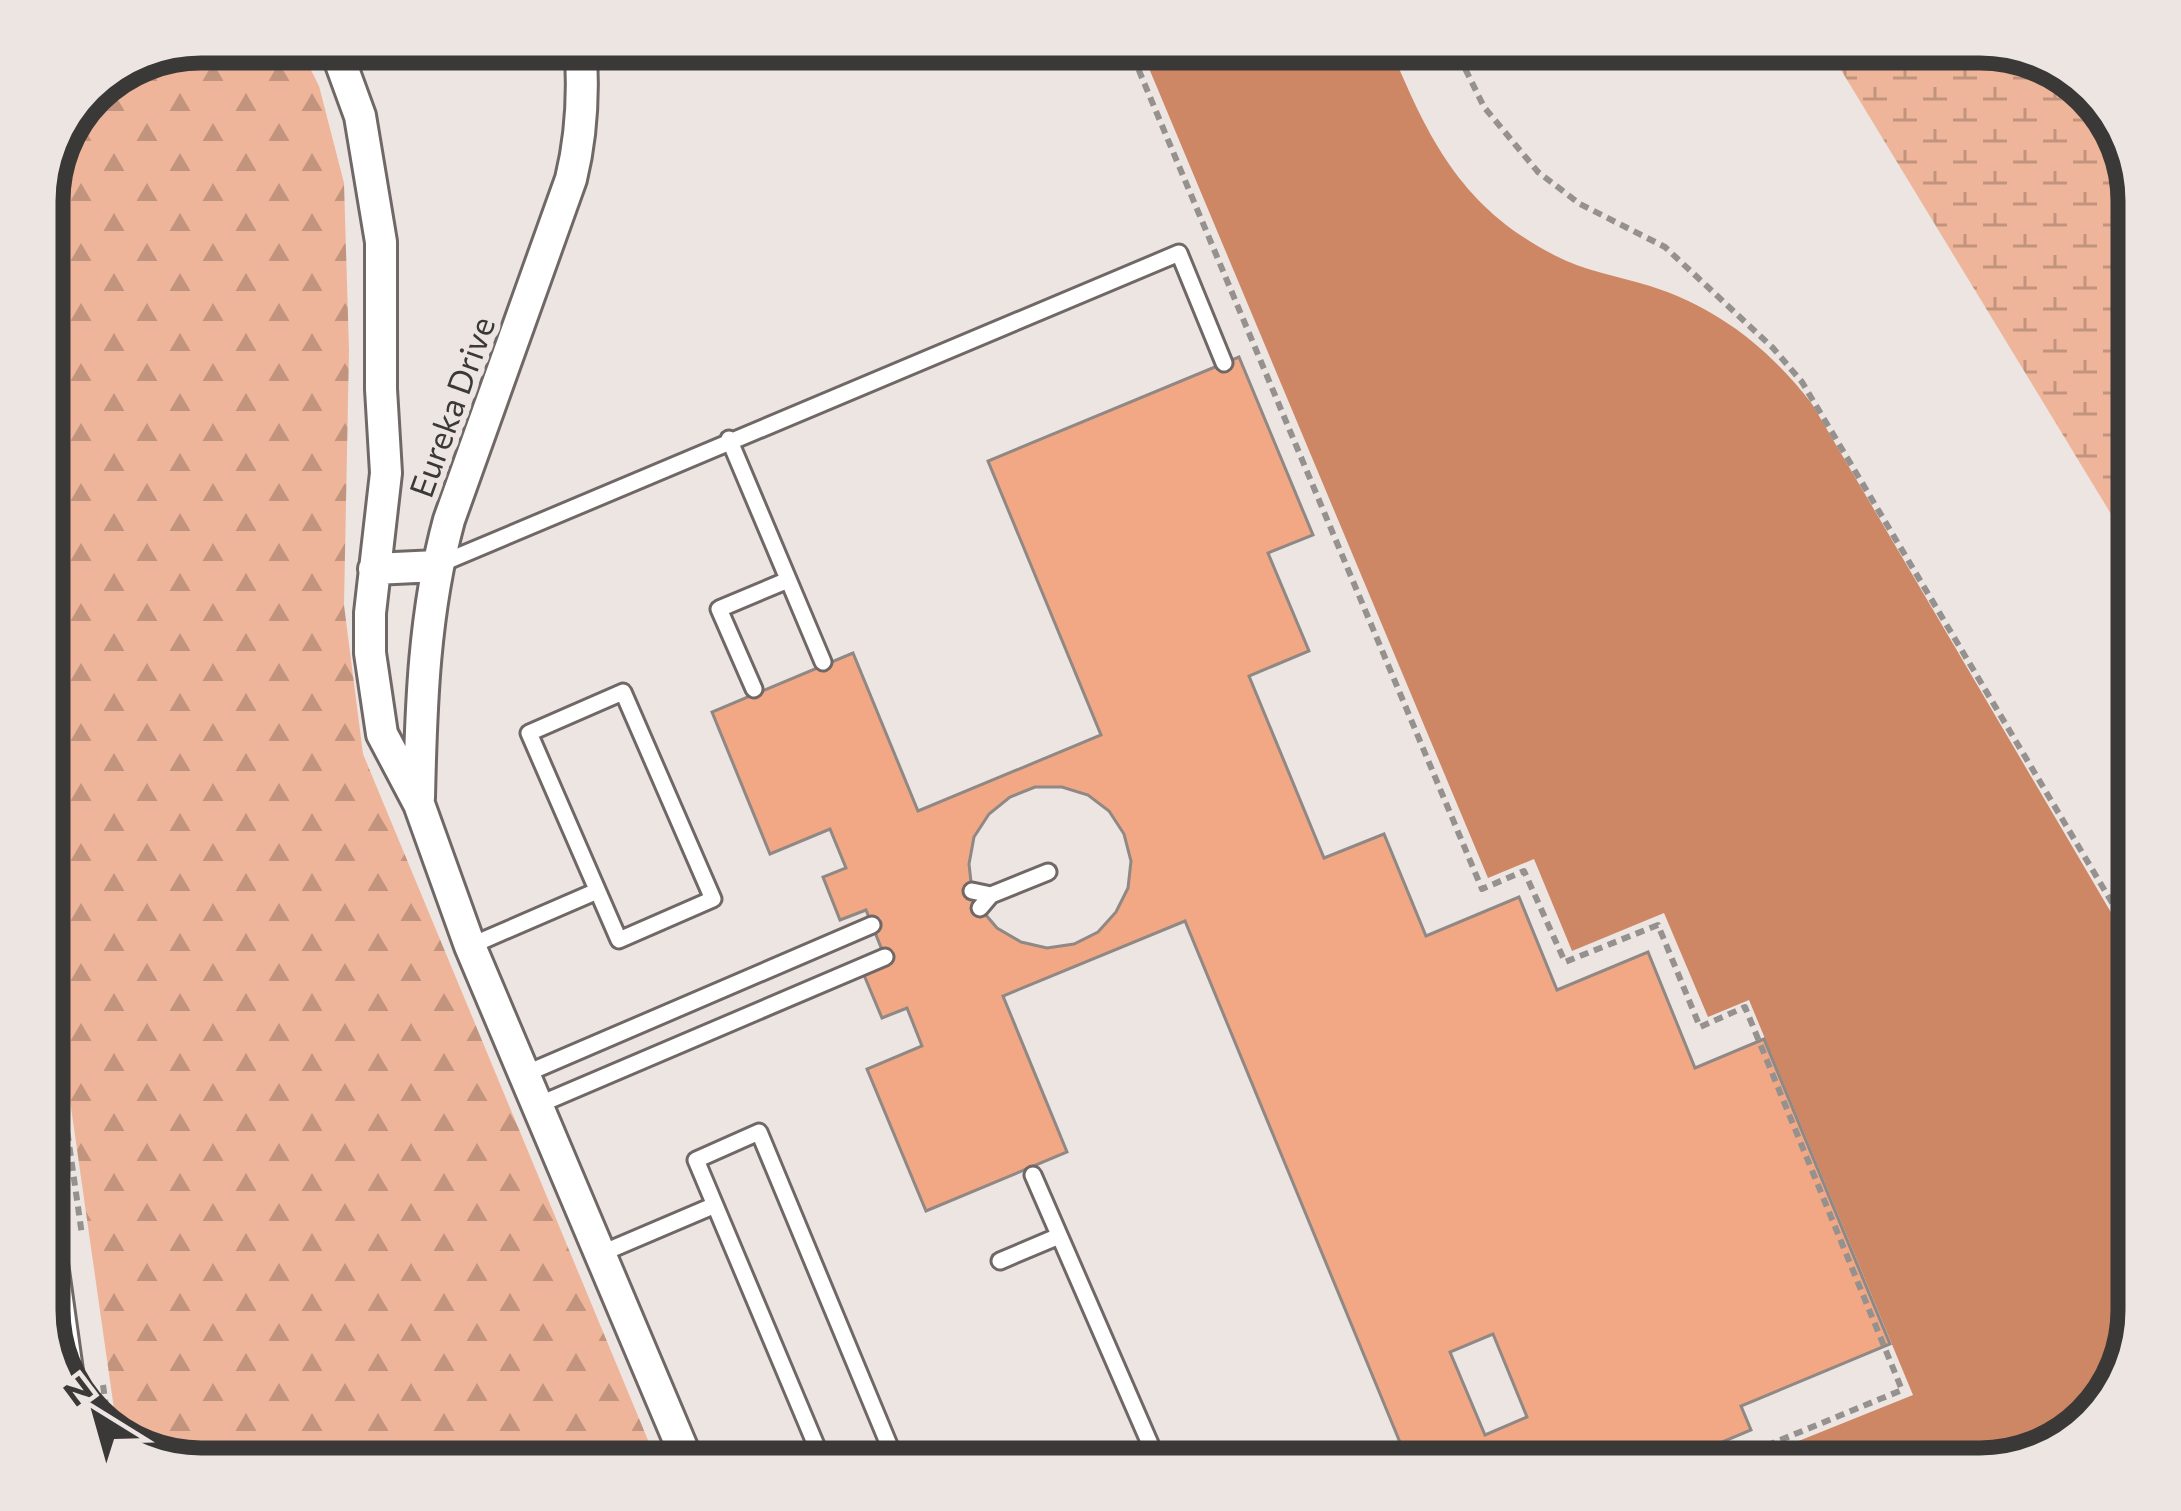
<svg xmlns="http://www.w3.org/2000/svg" width="2181" height="1511" font-family="Commissioner,sans-serif">
<defs>
<pattern id="forest-firs" width="22" height="20" patternUnits="userSpaceOnUse" patternTransform="scale(3)"><rect width="22" height="20" fill="#eeb59a"/><path d="M5 1l3.5 6h-7zM16 11l3.5 6h-7z" fill="#c2947e"/></pattern>
<pattern id="wetland-marsh" width="20" height="14" patternUnits="userSpaceOnUse" patternTransform="scale(3)"><rect width="20" height="14" fill="#eeb59a"/><path d="M1 5h8M5 5V1M11 12h8M15 12V8" fill="none" stroke="#c2947e"/></pattern>
</defs>
<rect width="100%" height="100%" fill="#ece5e2"/>
<path fill="url(#forest-firs)" d="M 201,42 L 297,42 L 319,86 L 344,183 L 349,350 L 344,605 L 363,754 L 660,1469 L 202,1469 L 119,1444 L 42,904 L 42,192 L 89,88 Z"/>
<path fill="url(#wetland-marsh)" d="M 1824,42 L 1980,42 L 2069,69 L 2118,122 L 2139,201 L 2139,560 Z"/>
<path fill="#ce8764" d="M 1138,42 L 1388,42 C 1427,136 1459,206 1554,255 C 1584,271 1618,276 1650,286 C 1717,307 1770,349 1812,404 L 2139,960 L 2139,1310 L 2112,1399 L 2059,1448 L 1980,1469 L 1757,1469 L 1749,1461 L 1913,1395 L 1749,1000 L 1708,1017 L 1664,913 L 1572,951 L 1534,859 L 1488,878 Z"/>
<path fill="#f2a884" stroke="#8f8885" stroke-width="3" fill-rule="evenodd" d="M 1239,357 L 1313,535 L 1268,553 L 1309,651 L 1249,676 L 1324,858 L 1384,834 L 1426,936 L 1519,897 L 1557,990 L 1648,952 L 1695,1068 L 1764,1039 L 1890,1344 L 1741,1406 L 1751,1430 L 1658,1469 L 1411,1469 L 1185,921 L 1003,996 L 1067,1152 L 926,1211 L 867,1069 L 922,1046 L 907,1008 L 882,1018 L 864,975 L 888,965 L 866,910 L 840,920 L 823,877 L 846,868 L 830,829 L 770,854 L 712,712 L 853,653 L 918,811 L 1101,735 L 988,461 ZM 1035,787 L 1062,787 L 1088,795 L 1109,811 L 1124,834 L 1131,861 L 1128,888 L 1116,912 L 1098,932 L 1074,944 L 1047,948 L 1021,942 L 997,928 L 980,908 L 972,891 L 969,864 L 974,837 L 989,814 L 1010,797 ZM 1493,1334 L 1527,1417 L 1485,1435 L 1450,1352 Z"/>
<g fill="none" stroke-linecap="round" stroke-linejoin="round">
<defs>
<path id="service" d="M 729,439 L 823,662
M 440,564 L 1179,253 L 1224,363
M 754,689 L 719,609 L 788,580
M 623,692 L 713,899 L 619,940 L 529,733 Z
M 972,891 L 991,895 L 980,908
M 991,895 L 1048,872
M 470,946 L 597,891
M 525,1074 L 872,925
M 538,1105 L 885,957
M 1033,1175 L 1161,1469
M 600,1254 L 715,1205
M 1000,1261 L 1059,1236
M 1664,1468 L 1664,1469
M 826,1469 L 696,1160 L 759,1132 L 899,1469"/>
<path id="minor" d="M 333,42 L 360,116 L 381,242 L 381,389 L 386,473 L 370,613 L 370,653 L 382,734 L 419,804 L 470,946 L 691,1469
M 374,569 L 437,566
M 419,798 C 421,704 424,612 449,520 L 571,179 C 582,134 584,89 580,42"/>
<path id="secondary" d="M 42,1246 L 61,1382"/>
</defs>
<use href="#service" stroke="#6f6866" stroke-width="21"/>
<use href="#minor" stroke="#6f6866" stroke-width="36"/>
<use href="#secondary" stroke="#6f6866" stroke-width="51"/>
<path stroke="#95918e" stroke-width="6" stroke-dasharray="9 6" stroke-linecap="butt" d="M 1127,42 L 1482,889 L 1524,871 L 1565,962 L 1658,925 L 1700,1027 L 1745,1007 L 1902,1390 L 1710,1469
M 1452,42 L 1484,107 L 1538,172 L 1580,204 L 1665,247 L 1773,348 L 1802,382 L 2139,948
M 42,954 L 82,1235
M 103,1385 L 111,1441
M 1738,1458 L 1746,1469"/>
<use href="#service" stroke="#fff" stroke-width="15"/>
<use href="#minor" stroke="#fff" stroke-width="30"/>
<use href="#secondary" stroke="#fff" stroke-width="45"/>
</g>
<g text-anchor="middle" stroke-width="12" stroke-linejoin="round" paint-order="stroke">
<g font-size="33" fill="#3b3937" stroke="#ece5e2">
<text transform="translate(452 407) rotate(-70)" y="12">Eureka Drive</text>
</g>
</g>
<path d="M0 0H2181V1511H0ZM201 63H1980A138 138 0 0 1 2118 201V1310A138 138 0 0 1 1980 1448H201A138 138 0 0 1 63 1310V201A138 138 0 0 1 201 63Z" fill="#ece5e2" fill-rule="evenodd"/>
<path fill="none" stroke="#3b3937" stroke-width="15" d="M201 63H1980A138 138 0 0 1 2118 201V1310A138 138 0 0 1 1980 1448H201A138 138 0 0 1 63 1310V201A138 138 0 0 1 201 63Z"/>
<g transform="translate(96 1415) rotate(323)" stroke="#ece5e2" stroke-width="9" paint-order="stroke">
<path d="M0-9L21 45L0 30L-21 45Z" fill="#3b3937"/>
<text y="-18" font-size="33" font-weight="bold" text-anchor="middle" fill="#3b3937">N</text>
</g>
</svg>
